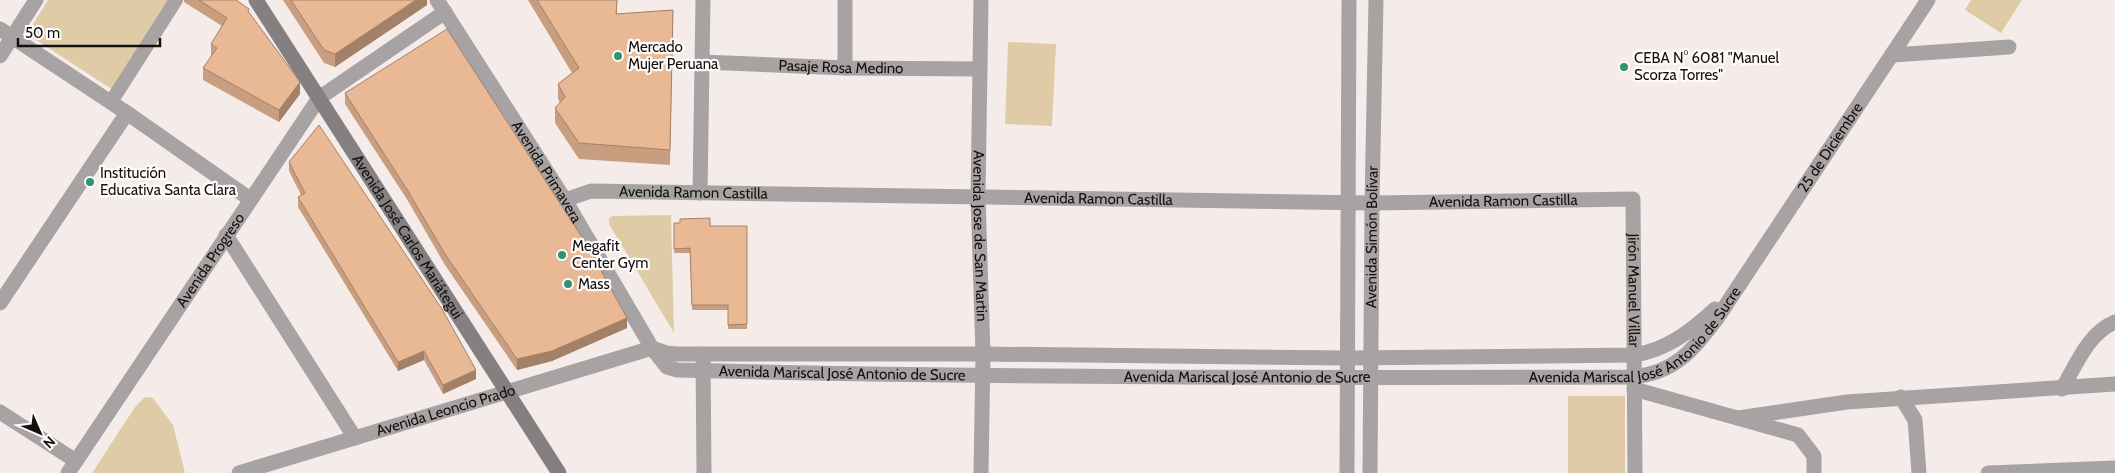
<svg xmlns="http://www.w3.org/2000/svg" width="2115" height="473" font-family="Cabin,sans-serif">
<rect width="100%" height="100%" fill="#f5ecea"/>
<path fill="#dfcca7" d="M 48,0 L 170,0 L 113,90 L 27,34 Z
M 1971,0 L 2022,0 L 2001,33 L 1965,10 Z
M 1008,42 L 1056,44 L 1052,126 L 1005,124 Z
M 671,215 L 674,333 L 609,224 L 609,218 L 613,216 Z
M 1568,396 L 1625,396 L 1625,473 L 1568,473 Z
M 145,397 L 153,398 L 173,425 L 185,473 L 92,473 L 135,407 Z"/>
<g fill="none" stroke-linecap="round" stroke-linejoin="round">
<path stroke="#a7a3a4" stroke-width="14" d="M 111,102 L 176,0"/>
<g stroke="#a7a3a4" stroke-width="15">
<path id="s1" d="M 981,0 L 978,196 L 983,354 L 981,473"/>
<path d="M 0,29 L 127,113 L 250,199"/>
<path d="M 1893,55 L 2009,47"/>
<path d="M 0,56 L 36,0"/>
<path id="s2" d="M 702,62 L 845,68 L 980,69"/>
<path d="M 845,68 L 845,0"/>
<path d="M 700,193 L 703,0"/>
<path id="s3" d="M 565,200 L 591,191 L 1372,203 L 1633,199 L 1635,473"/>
<path d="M 226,235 L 355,438"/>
<path d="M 0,303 L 127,113"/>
<path d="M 703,354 L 704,473"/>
<path d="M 1634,389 L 1798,435 L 1814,456 L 1814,473"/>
<path d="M 2062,389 C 2076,365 2088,333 2115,322"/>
<path d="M 1901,397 L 1915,420 L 1919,473"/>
<path d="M 0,412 L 76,461"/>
<path d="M 1738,418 L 1847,402 L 2115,384"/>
<path id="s4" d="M 239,473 L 652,348"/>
<path d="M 1988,473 L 2115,468"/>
</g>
<g stroke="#a7a3a4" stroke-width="15">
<path id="s5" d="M 437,0 L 565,200 L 652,348 L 667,367 L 677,370 C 996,378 1315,378 1634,377 C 1675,372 1691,352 1716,320 L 1928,0"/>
<path d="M 652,348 L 667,353 L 676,354 L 983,354 L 1347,358 L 1634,355 C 1667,350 1691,331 1715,309"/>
<path id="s6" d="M 68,473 L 319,98 L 445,12"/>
<path d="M 1347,473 L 1349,0"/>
<path id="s7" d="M 1370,473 L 1372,203 L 1376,0"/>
</g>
<path stroke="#847f80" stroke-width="15" id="s8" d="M 256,0 L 559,473"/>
</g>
<path fill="#c89e80" d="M 184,0 L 236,0 L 249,13 L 300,94 L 279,122 L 203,80 L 203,68 L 212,56 L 211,56 L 211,44 L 222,26 L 184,2 Z
M 283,0 L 427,0 L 427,5 L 335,67 L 324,63 Z
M 528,0 L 617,0 L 617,14 L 673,10 L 670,165 L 579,159 L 555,123 L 555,108 L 560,103 L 558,99 L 558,84 L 572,73 Z
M 345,93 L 627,328 L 552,361 L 517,370 L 445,265 L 408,201 L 345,104 Z
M 289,162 L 476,379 L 443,394 L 424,360 L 398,371 L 298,207 L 298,197 L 301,195 L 289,171 Z
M 674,223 L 710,226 L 747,226 L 747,329 L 728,329 L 728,310 L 692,310 L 690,253 L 674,253 Z"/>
<path fill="#a38168" d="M 416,0 L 427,0 L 427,5 L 335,67 L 335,54 Z
M 300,82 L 300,94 L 279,122 L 279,110 Z
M 627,318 L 627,328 L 552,361 L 517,370 L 517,359 Z
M 424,351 L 424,360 L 398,371 L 398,362 Z
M 476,370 L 476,379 L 443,394 L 443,385 Z"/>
<path fill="#e9b895" stroke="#a38168" d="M 199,0 L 236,0 L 249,9 L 248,11 L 300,82 L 279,110 L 203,68 L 217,48 L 211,44 L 227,18 Z
M 291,0 L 416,0 L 335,54 L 324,50 Z
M 537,0 L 617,0 L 616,14 L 673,10 L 670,150 L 579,143 L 555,108 L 565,97 L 558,84 L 579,68 Z
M 447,29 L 587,245 L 627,318 L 552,351 L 517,359 L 445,254 L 408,191 L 345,93 Z
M 319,125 L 442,309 L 476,370 L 443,385 L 424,351 L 398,362 L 298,197 L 305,193 L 289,162 Z
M 710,218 L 710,226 L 747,226 L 747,324 L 728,325 L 728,305 L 692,305 L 690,248 L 674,249 L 674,223 L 680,223 L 680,219 Z"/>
<g fill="#2e9470" stroke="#fefbfa" stroke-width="2">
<circle cx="618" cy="56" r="5"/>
<circle cx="1624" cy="67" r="5"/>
<circle cx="90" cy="182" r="5"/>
<circle cx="562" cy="255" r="5"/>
<circle cx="568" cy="284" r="5"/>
</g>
<g text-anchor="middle" stroke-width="4.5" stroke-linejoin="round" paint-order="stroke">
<g font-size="15" fill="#13100f" stroke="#fefbfa" text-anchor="start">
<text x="628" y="52">Mercado<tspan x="628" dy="17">Mujer Peruana</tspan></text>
<text x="1634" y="63">CEBA N° 6081 "Manuel<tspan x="1634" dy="17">Scorza Torres"</tspan></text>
<text x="100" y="178">Institución<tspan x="100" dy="17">Educativa Santa Clara</tspan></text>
<text x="572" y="251">Megafit<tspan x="572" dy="17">Center Gym</tspan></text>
<text x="578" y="289">Mass</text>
</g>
<g font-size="15" fill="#13100f" stroke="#fefbfa">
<text dy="5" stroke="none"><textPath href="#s2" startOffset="139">Pasaje Rosa Medino</textPath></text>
<text dy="5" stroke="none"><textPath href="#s5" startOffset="1711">25 de Diciembre</textPath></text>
<text dy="5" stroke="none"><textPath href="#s5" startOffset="204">Avenida Primavera</textPath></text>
<text dy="5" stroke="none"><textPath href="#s3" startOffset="130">Avenida Ramon Castilla</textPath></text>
<text dy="5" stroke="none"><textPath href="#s3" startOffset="535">Avenida Ramon Castilla</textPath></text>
<text dy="5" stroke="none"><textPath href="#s3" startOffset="940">Avenida Ramon Castilla</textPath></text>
<text dy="5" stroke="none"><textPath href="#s7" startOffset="236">Avenida Simón Bolívar</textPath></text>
<text dy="5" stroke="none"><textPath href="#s8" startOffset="281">Avenida José Carlos Mariátegui</textPath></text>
<text dy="5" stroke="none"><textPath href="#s1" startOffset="236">Avenida Jose de San Martin</textPath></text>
<text dy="5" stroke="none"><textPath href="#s6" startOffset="256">Avenida Progreso</textPath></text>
<text dy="5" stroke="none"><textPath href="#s3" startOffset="1161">Jirón Manuel Villar</textPath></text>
<text dy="5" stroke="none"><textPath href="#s5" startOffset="1419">Avenida Mariscal José Antonio de Sucre</textPath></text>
<text dy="5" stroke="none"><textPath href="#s5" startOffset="609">Avenida Mariscal José Antonio de Sucre</textPath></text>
<text dy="5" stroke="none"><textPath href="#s5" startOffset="1014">Avenida Mariscal José Antonio de Sucre</textPath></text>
<text dy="5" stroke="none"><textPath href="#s4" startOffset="216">Avenida Leoncio Prado</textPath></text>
</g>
</g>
<g transform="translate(40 433) rotate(135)" stroke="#fefbfa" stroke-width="4" paint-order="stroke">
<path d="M0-4L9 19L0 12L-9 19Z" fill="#13100f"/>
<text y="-8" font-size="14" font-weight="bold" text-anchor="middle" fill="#13100f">N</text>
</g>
<path d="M18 38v8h142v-8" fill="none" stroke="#13100f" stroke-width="2.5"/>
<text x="25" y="38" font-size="15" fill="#13100f" stroke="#fefbfa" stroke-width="4" paint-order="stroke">50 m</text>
</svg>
